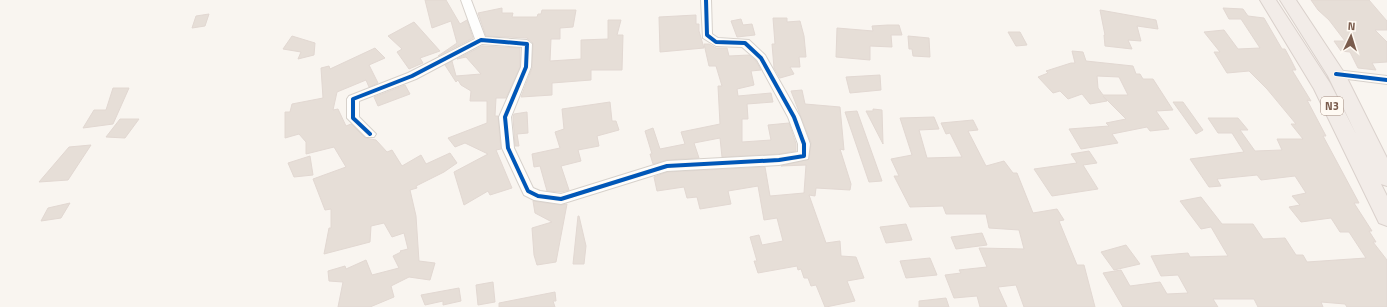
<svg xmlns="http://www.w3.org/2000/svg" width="1387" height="307" font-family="'Titillium Web',sans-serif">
<rect width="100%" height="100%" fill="#f9f5f0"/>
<path fill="#e6ded7" stroke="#e2d8d2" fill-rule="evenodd" d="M 425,0 L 446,0 L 460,24 L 467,20 L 473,38 L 438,56 L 457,43 L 451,21 L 432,28 Z
M 1311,0 L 1369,0 L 1387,21 L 1387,30 L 1375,30 L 1387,42 L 1387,62 L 1372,63 L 1376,70 L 1358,68 L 1350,52 L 1341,51 L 1334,41 L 1345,41 L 1329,20 L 1318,10 Z
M 502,8 L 502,13 L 513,13 L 512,17 L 537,17 L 538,14 L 541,14 L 542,10 L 576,10 L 573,27 L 560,28 L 560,39 L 551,39 L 550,61 L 581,59 L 581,40 L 608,39 L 608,20 L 621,20 L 617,35 L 623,35 L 622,70 L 591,70 L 591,80 L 552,83 L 552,95 L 521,97 L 532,68 L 533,43 L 527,38 L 486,36 L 478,13 Z
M 1223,8 L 1243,9 L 1248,16 L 1264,18 L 1282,49 L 1285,49 L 1291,60 L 1296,70 L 1292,70 L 1311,101 L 1307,100 L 1326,136 L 1323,136 L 1359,203 L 1354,203 L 1372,231 L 1369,231 L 1376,242 L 1373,242 L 1387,260 L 1387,307 L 1347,307 L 1345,304 L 1321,302 L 1323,307 L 1258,307 L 1254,299 L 1213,299 L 1218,307 L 1123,307 L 1103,273 L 1121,270 L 1130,286 L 1160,282 L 1167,294 L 1188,293 L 1178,275 L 1161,276 L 1151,256 L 1188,253 L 1190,257 L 1228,256 L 1211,227 L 1201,229 L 1180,201 L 1201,197 L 1222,224 L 1253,224 L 1263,239 L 1285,238 L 1296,255 L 1303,255 L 1307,262 L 1366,258 L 1349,232 L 1340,232 L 1331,218 L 1301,222 L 1289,207 L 1300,205 L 1292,196 L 1306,193 L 1295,176 L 1261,180 L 1257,175 L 1217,179 L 1221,186 L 1209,187 L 1190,159 L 1244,152 L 1232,133 L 1218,133 L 1208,118 L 1238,118 L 1248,130 L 1240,130 L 1255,151 L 1282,150 L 1277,139 L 1303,139 L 1291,124 L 1296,124 L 1267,89 L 1249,71 L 1227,73 L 1214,52 L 1220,52 L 1204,32 L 1224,30 L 1238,49 L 1260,48 L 1241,19 L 1229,19 Z
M 1100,10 L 1156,20 L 1158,29 L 1137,26 L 1141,41 L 1128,40 L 1132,49 L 1105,46 L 1104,35 L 1105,35 Z
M 209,14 L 205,26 L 192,28 L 196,16 Z
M 696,15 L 696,24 L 699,24 L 699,31 L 704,48 L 660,52 L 659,17 Z
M 773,18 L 787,18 L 787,22 L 800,21 L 804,36 L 806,57 L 799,57 L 800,67 L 790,67 L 794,74 L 780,78 L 774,68 L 772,44 L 775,44 Z
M 741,19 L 743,25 L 752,24 L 755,35 L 737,37 L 731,21 Z
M 414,22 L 440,51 L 420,58 L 423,63 L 409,69 L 397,52 L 402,49 L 388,36 Z
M 888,25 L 899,25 L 902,35 L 891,35 L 892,47 L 870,46 L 870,60 L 836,57 L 837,28 L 873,31 L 872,26 Z
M 1008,32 L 1020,32 L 1027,45 L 1016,46 Z
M 292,36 L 315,43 L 314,55 L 298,59 L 301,52 L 283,49 Z
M 908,36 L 929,38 L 930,57 L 913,56 L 912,49 L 909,49 Z
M 704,44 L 709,44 L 716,48 L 727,48 L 729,56 L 749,55 L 756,61 L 761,70 L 751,71 L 754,85 L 737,89 L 738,96 L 771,93 L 773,102 L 747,104 L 748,119 L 742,119 L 742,142 L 771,140 L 768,125 L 789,123 L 796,144 L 796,151 L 779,154 L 722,157 L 720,138 L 694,143 L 699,158 L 667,160 L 653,164 L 650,154 L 652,154 L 645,131 L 653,128 L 660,149 L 685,144 L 681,132 L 720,124 L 718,86 L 722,86 L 716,66 L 709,66 Z
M 482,46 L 520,48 L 520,67 L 506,98 L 496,98 L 495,116 L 498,116 L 501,149 L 496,150 L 512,188 L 490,195 L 488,191 L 464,205 L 454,172 L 488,154 L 465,143 L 455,147 L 448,138 L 487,123 L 487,101 L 470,101 L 471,91 L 461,85 L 458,80 L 456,82 L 445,65 L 452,61 L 456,76 L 481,74 L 466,57 L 457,59 Z
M 375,48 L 385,58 L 369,65 L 378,83 L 369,87 L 366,80 L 337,92 L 333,110 L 338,109 L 346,126 L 351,124 L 365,138 L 376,140 L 387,152 L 392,150 L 402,166 L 421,155 L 426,164 L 450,153 L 457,163 L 444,172 L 416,186 L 417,188 L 410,190 L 416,216 L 419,261 L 435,263 L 430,280 L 409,277 L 391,286 L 394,297 L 370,307 L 338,307 L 343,282 L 329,281 L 328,271 L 345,266 L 346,269 L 366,260 L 372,275 L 399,268 L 393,256 L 401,252 L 400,251 L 408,249 L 404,233 L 392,237 L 384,223 L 371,226 L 370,242 L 324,254 L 329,228 L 331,228 L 331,209 L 325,210 L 313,179 L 346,167 L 334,147 L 306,154 L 306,142 L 299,134 L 285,138 L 285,112 L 290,112 L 292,104 L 323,98 L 321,68 L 329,66 L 330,69 Z
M 1072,51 L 1083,52 L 1086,61 L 1133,66 L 1136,74 L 1140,74 L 1143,79 L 1153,79 L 1173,110 L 1156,111 L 1169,129 L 1150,131 L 1147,127 L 1112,134 L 1118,143 L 1081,149 L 1069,129 L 1109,126 L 1106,123 L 1126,119 L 1103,96 L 1107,101 L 1090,104 L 1082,94 L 1068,99 L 1060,91 L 1053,93 L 1038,77 L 1048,73 L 1046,71 L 1071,63 L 1075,63 ZM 1097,76 L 1119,77 L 1128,95 L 1103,95 L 1098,88 Z
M 880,75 L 881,90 L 850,93 L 846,77 Z
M 405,85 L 410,94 L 378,106 L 374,97 Z
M 113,88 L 129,88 L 113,124 L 83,128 L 94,110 L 106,110 Z
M 802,90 L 805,104 L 840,107 L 844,150 L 840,149 L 851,184 L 850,190 L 816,188 L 815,196 L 809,195 L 826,243 L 840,241 L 841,256 L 856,257 L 864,278 L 847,281 L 855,301 L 826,307 L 825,307 L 816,285 L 811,286 L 808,278 L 804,278 L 801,269 L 798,270 L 797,266 L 758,273 L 754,261 L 757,261 L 750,237 L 759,235 L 762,245 L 783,241 L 777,218 L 764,220 L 758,186 L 728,191 L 731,204 L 700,209 L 697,197 L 687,198 L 684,187 L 657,191 L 654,177 L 667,172 L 765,167 L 770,196 L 804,193 L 806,165 L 781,166 L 809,159 L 811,143 L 791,91 Z
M 610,102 L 612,121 L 616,121 L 619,130 L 597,136 L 599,146 L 578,150 L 581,161 L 561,166 L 569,190 L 561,192 L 547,191 L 540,166 L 534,167 L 532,154 L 560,148 L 555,132 L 564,129 L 562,109 Z
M 1173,102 L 1183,102 L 1203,130 L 1196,134 Z
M 873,109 L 882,110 L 883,144 L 866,111 L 873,111 Z
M 857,111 L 882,181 L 869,182 L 845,112 Z
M 527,112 L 528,133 L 517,134 L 519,146 L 515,146 L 513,117 L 514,114 Z
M 934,117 L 939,129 L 919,130 L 927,158 L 962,157 L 950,133 L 946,134 L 941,123 L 973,120 L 978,130 L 968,131 L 986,166 L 1004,161 L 1013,173 L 1017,173 L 1033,213 L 1057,209 L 1064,220 L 1059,221 L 1077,265 L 1084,265 L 1095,307 L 1024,307 L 1016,285 L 998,287 L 1007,307 L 980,307 L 977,296 L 954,298 L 945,275 L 961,273 L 959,270 L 987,267 L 979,248 L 1024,249 L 1019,230 L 989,228 L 986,214 L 946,214 L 943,206 L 910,207 L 894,176 L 899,176 L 891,159 L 912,155 L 900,118 Z
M 120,119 L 139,119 L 125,138 L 106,137 Z
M 91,145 L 68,180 L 39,182 L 69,147 Z
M 1089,151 L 1097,163 L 1083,165 L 1098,189 L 1052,196 L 1034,169 L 1077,163 L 1071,154 Z
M 310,156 L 313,175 L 294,177 L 288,163 Z
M 533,201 L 561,205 L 567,204 L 556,262 L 537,265 L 534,255 L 532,228 L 552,222 L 535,213 Z
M 70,203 L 61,218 L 41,221 L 48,208 Z
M 578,216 L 579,216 L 586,246 L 584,264 L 573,264 Z
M 906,224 L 912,240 L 886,243 L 880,227 Z
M 982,233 L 987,245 L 956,249 L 951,237 Z
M 1126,245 L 1140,264 L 1114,270 L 1101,252 Z
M 930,258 L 937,275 L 906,278 L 900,261 Z
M 493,282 L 495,302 L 478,305 L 476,285 Z
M 459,288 L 461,301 L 443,305 L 443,301 L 425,305 L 421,295 Z
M 555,292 L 556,301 L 553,301 L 555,307 L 499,307 L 499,303 Z
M 946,298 L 949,307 L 919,307 L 919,301 Z"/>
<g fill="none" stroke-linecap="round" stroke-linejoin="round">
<defs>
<path id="minor" d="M 461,0 L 471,0 L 485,37 L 527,40 L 532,44 L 531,67 L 511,117 L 514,148 L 533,188 L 540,191 L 561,194 L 667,161 L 779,155 L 798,152 L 798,144 L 788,117 L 757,60 L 742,47 L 716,46 L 703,38 L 701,0 L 711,0 L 712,34 L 718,38 L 749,40 L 765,55 L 800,117 L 810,144 L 808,159 L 779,165 L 667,171 L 561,204 L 534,200 L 524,195 L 502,148 L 499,117 L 521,67 L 522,47 L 482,44 L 416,79 L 359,101 L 359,117 L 376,134 L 374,137 L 366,137 L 347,118 L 347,99 L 349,96 L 408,73 L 475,39 Z
M 1336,70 L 1387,76 L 1387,84 L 1332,77 L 1331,74 L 1332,71 Z"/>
<path id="trunk" d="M 1260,0 L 1276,0 L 1330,83 L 1356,134 L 1328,76 L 1280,0 L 1296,0 L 1345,74 L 1387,158 L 1387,186 L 1381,184 L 1387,196 L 1387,226 L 1379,223 L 1314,89 Z"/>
</defs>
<use href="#minor" stroke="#d7d1cb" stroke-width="2"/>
<use href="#trunk" stroke="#dad1cc" stroke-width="2"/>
<use href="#minor" fill="#fefefd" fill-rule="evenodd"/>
<use href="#trunk" fill="#f2ece8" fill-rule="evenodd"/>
<defs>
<path id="cycleway" d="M 1336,74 L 1387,80
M 370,134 L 353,118 L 353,99 L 412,76 L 481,40 L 527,44 L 526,67 L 505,117 L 508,148 L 528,191 L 538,196 L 561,199 L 667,166 L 779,160 L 804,156 L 804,144 L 794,117 L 761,58 L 745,43 L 716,42 L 707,35 L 706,0"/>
</defs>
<use href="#cycleway" stroke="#fffaf3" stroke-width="6"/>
<use href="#cycleway" stroke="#0057b8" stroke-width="4"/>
</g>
<g text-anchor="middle" stroke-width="3" stroke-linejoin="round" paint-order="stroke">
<rect fill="#fffaf3" stroke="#a28b7f" stroke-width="1" x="1321" y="97" width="22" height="18" rx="3"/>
<g font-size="11" font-weight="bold" fill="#7a5c4d">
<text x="1332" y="110">N3</text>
</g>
</g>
<g transform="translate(1351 36) rotate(4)" stroke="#fffaf3" stroke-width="3" paint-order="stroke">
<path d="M0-3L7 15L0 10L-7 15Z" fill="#7a5c4d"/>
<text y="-6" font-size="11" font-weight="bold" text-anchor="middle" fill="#7a5c4d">N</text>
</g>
</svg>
